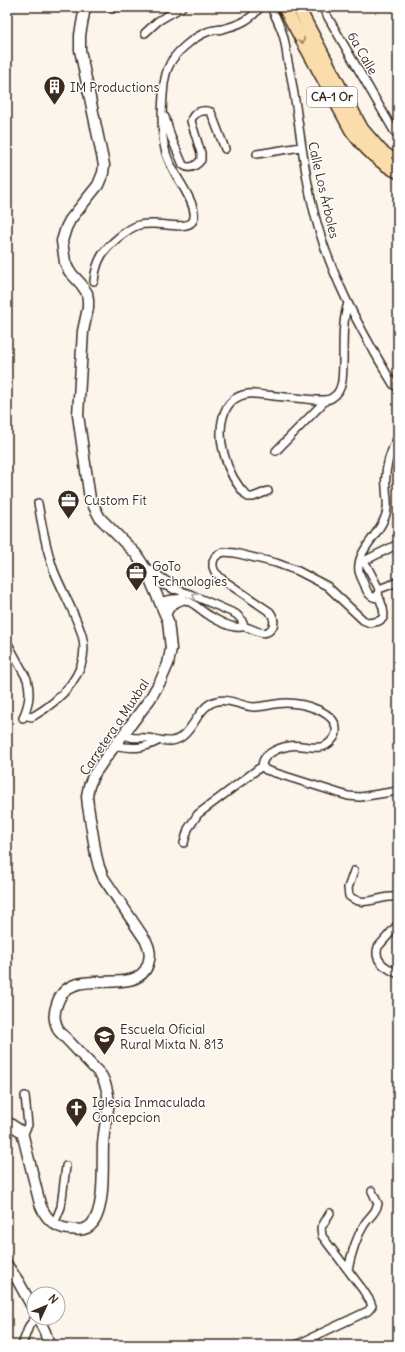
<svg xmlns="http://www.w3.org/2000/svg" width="405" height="1352" font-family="Delius,sans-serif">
<rect width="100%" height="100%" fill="#fbf5ec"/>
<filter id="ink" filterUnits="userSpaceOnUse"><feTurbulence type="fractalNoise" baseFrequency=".025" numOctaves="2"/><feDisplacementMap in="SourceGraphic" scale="8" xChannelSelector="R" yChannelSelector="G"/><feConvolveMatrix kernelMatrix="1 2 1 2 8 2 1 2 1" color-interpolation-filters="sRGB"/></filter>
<g filter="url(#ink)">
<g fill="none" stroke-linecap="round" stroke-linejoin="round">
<defs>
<path id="street" d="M 271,7 C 275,16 280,25 283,35 C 286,44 286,53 288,62 C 298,107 301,154 311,199 C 325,266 358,326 393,384 L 398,388
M 322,7 L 394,131 L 398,135
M 112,9 L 115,7
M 145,33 L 158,21 L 182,7
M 165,117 L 171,137 L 183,165 C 190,170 196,166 201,160 L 201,153 L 191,121 C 193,112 203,109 211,112 L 225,149
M 257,154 L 301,147
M 94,281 C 95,272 97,263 102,255 C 108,245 128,228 139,225 C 143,224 147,224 151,224 C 162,223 185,230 192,222 C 201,211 180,183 175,173 C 172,167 168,160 166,153 C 160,133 162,104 164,84 C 165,78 166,71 169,66 C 174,53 194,37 207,32 C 211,30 217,30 222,29 C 238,25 250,21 260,7
M 276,451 L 326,400
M 268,491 L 253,497 L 248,497 C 237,486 228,470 224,454 C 218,432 219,398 248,394 C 253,393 260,395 266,395 C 282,397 299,398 315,400 C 321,400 329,401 333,397 C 338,394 341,387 342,381 C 345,355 340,329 348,303
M 360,563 L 398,544
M 151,581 L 190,594 L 236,614 L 241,619 L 244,626
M 379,589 L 398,582
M 379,598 C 370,598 367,593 365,586 C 363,581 360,576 359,571 C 356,550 381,534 386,514 C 389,505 386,497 386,487 C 384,470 390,452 398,437
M 160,602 C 168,599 176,597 185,600 C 195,603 201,611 210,616 C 216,620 230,627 236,627 C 239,628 242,626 245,627 C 254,628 266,640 273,626 C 275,621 273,616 270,612 L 223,580 L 215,572 L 213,567 L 213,562 L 215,557 L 219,554 L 224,552 L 235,553 L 276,563 L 298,571 L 327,586 L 363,620 L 370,623 L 379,621 L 383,618 L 384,615 L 383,608 L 378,594 L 379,589 L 367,566 L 361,560
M 7,642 L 27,679 C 31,694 29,703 23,718
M 24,715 L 32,717 C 60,701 92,671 82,635 C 75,613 63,593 54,571 C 46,549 42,526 38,503
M 123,734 C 135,740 135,737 147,738 C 155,738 161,742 171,741 C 194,738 195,706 217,701 C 229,698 241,706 253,707 C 264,707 275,703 286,703 C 302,703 338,711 336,732 C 336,735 334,738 332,740 C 322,754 303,743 289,746 C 283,747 277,749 272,752 C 266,756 263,758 262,766 L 266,770 L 348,796 L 360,797 L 398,791
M 114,745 C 131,749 143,749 158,741
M 184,843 L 188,829 L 198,814 L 262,766
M 354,871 L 348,888 L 349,896 C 364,909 381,894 398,897
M 398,924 L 378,947 C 373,962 387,968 398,974
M 23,1135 L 28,1125 L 25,1096
M 54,1224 L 61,1207 L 66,1166
M 348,1270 C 351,1255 356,1238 364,1225 C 369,1216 375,1215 378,1204 L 372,1191
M 22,1345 L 29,1326 L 35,1318
M 296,1345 L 368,1311 L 372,1306 L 370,1301 L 363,1290 L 322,1236 L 321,1228 L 330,1213"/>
<path id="secondary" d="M 145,568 L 174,588
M 166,613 C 169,605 174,602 182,599
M 7,1122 L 22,1132 L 40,1204 C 45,1217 54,1227 68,1229 C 77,1230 85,1231 91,1225 C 106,1210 102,1164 103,1144 C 104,1130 107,1116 109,1102 C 108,1093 106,1083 101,1075 L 59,1031 C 54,1021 53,1015 57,1004 C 70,961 136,1001 148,964 C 151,955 150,949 146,941 L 103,877 L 99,867 L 96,855 L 88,806 L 87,796 L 89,786 L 93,776 L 104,760 L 150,699 L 161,680 L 168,664 L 171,649 L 168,621 L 145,568 L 136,554 L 100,518 L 90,499 L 78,415 L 83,331 L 88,308 L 88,300 L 87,293 L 81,284 L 69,271 L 65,262 L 62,241 L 66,228 L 70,220 L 98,185 L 103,173 L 104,165 L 80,50 L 80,35 L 85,7
M 7,1265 L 18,1281 L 34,1310
M 38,1318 L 45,1332 L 49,1345"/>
<path id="highway" d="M 284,7 L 351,130 C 364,148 378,162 398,172
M 298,7 L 362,129 L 381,151 L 398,163"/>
</defs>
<use href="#street" stroke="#3b2a1e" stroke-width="10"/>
<use href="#secondary" stroke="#3b2a1e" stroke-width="13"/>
<use href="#highway" stroke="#3b2a1e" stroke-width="15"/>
<use href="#street" stroke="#fff" stroke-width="7"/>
<use href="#secondary" stroke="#fff" stroke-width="10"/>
<use href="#highway" stroke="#fbddab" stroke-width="12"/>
</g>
<defs><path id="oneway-chevron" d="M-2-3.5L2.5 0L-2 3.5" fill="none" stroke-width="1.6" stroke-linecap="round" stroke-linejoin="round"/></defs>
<use stroke="#9b8464" href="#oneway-chevron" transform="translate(302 41) rotate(62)"/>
<use stroke="#a79f9a" href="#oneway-chevron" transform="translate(195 596) rotate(-156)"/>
</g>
<defs>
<symbol id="building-pin" viewBox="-11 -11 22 30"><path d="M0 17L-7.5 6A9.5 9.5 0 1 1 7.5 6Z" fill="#3b2a1e" stroke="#fff"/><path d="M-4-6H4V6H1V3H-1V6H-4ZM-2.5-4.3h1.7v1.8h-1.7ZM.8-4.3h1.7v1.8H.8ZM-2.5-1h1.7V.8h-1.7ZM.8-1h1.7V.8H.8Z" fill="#fff"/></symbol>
<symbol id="office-pin" viewBox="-11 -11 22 30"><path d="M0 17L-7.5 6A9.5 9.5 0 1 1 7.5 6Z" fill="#3b2a1e" stroke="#fff"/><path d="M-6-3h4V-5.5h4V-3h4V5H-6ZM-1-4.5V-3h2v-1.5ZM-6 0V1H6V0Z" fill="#fff"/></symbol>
<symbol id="school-pin" viewBox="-11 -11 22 30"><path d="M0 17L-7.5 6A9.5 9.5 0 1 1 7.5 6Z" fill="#3b2a1e" stroke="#fff"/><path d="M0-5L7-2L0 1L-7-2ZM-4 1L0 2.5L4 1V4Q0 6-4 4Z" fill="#fff"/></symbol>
<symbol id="church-pin" viewBox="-11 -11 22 30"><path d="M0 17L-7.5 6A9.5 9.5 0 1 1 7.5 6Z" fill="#3b2a1e" stroke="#fff"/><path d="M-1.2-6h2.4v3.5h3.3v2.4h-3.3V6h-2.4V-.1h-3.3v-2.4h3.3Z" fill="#fff"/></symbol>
</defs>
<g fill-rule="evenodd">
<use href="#building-pin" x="42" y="74" width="25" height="34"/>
<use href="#office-pin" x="56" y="488" width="25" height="34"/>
<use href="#office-pin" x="124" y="560" width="25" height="34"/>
<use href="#school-pin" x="92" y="1024" width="25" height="34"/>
<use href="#church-pin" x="64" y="1096" width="25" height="34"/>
</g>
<g text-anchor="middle" stroke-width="3" stroke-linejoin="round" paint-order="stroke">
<rect fill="#fff" stroke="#766a62" stroke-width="1" x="307" y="87" width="50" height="20" rx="3"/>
<g font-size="12" font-weight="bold" fill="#3b2a1e">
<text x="332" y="101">CA-1 Or</text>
</g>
<g font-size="13" fill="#3b2a1e" stroke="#fff">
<text transform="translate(363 53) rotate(60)" y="5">6a Calle</text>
<text transform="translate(324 190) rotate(77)" y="5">Calle Los Árboles</text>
<text transform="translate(114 727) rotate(-56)" y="5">Carretera a Muxbal</text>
</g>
<g font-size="13" fill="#3b2a1e" stroke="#fff" text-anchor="start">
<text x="70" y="92">IM Productions</text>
<text x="84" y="505">Custom Fit</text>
<text x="152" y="571">GoTo<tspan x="152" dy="15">Technologies</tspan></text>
<text x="120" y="1034">Escuela Oficial<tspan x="120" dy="15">Rural Mixta N. 813</tspan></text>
<text x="92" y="1107">Iglesia Inmaculada<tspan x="92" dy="15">Concepcion</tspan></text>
</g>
</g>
<rect width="405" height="1352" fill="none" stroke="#fff" stroke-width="24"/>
<rect x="12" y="12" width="381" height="1328" fill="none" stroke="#3b2a1e" stroke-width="1.5" filter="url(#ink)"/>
<g transform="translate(46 1306) rotate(46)"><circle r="19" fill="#ffffff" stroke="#b1aaa5"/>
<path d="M0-3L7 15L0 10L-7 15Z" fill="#3b2a1e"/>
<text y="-6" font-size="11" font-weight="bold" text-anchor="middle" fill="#3b2a1e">N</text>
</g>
</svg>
